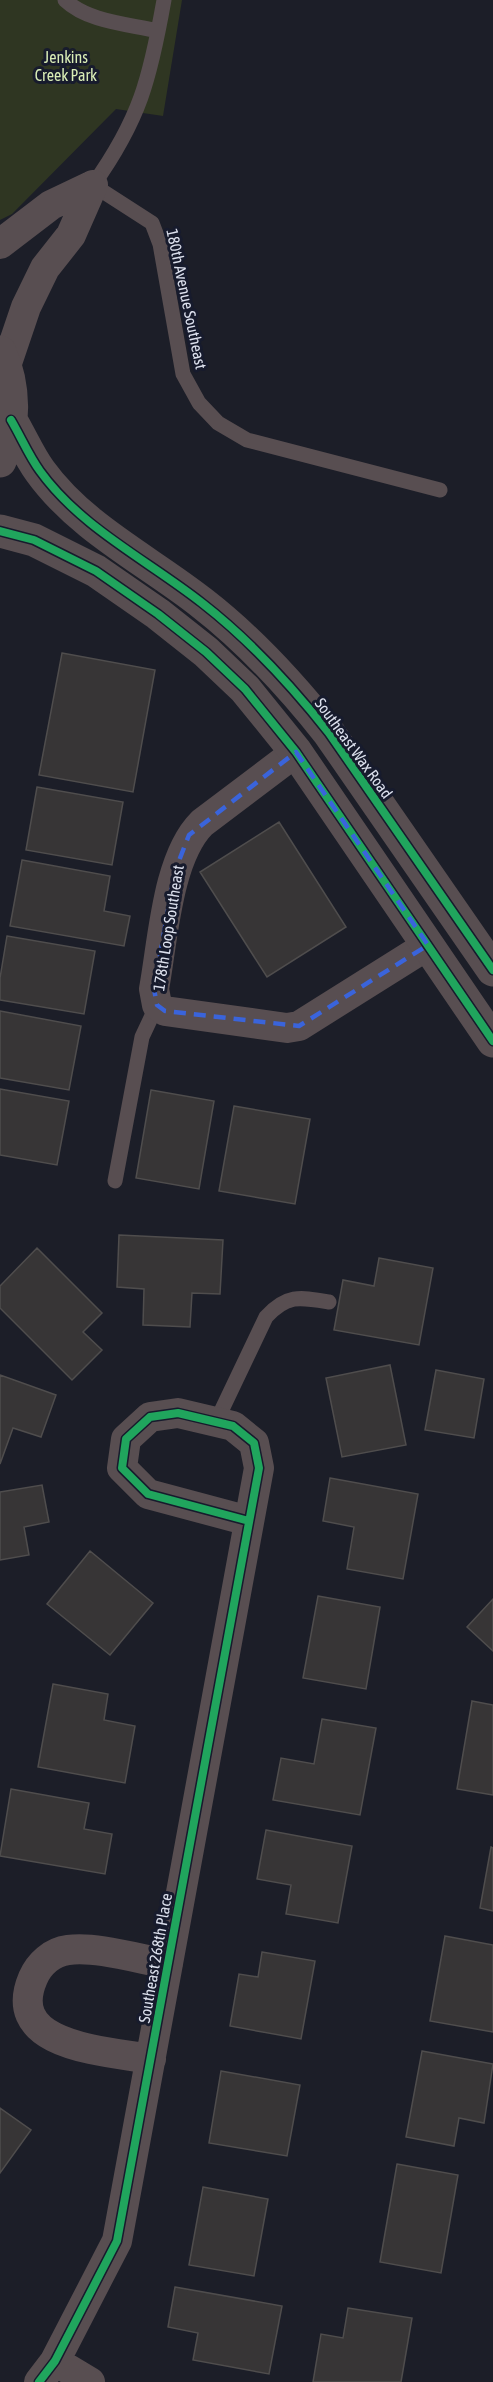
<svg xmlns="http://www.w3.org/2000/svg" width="493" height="2382" font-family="'Asap Condensed',sans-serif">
<rect width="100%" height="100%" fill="#1c1e28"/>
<path fill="#2f3622" d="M 0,0 L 182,0 L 163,116 L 116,109 L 12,214 L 0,220 Z"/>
<path fill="#373536" stroke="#4f4d4d" stroke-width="1.5" d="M 62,653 L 155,670 L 133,792 L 39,775 Z
M 37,787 L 123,802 L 112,865 L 26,850 Z
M 279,822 L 346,927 L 267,977 L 200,872 Z
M 22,860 L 110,876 L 104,911 L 130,916 L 124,946 L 10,926 Z
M 7,936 L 95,951 L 84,1014 L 0,1000 L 0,978 Z
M 0,1011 L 81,1026 L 69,1090 L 0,1078 Z
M 0,1089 L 69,1101 L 57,1165 L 0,1155 Z
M 151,1090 L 214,1101 L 199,1189 L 136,1178 Z
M 234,1106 L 310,1119 L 295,1204 L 219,1191 Z
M 119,1235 L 223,1240 L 220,1294 L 192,1293 L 190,1327 L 143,1325 L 144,1289 L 117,1287 Z
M 37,1248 L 102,1313 L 83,1332 L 102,1350 L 72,1380 L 0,1308 L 0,1286 Z
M 379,1258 L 433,1268 L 419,1345 L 334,1330 L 343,1280 L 374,1286 Z
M 390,1365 L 406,1445 L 342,1457 L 326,1378 Z
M 436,1370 L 484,1379 L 474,1438 L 425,1430 Z
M 0,1375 L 56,1395 L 41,1437 L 13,1428 L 0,1464 Z
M 330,1478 L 418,1494 L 403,1579 L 347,1569 L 354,1527 L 323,1521 Z
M 42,1485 L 49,1522 L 24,1527 L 29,1555 L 0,1560 L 0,1492 Z
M 90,1551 L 153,1603 L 110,1655 L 47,1604 Z
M 318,1596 L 380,1607 L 366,1689 L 303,1678 Z
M 493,1599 L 493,1651 L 467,1627 Z
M 53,1684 L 108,1694 L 104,1720 L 135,1726 L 125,1783 L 38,1767 Z
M 472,1701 L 493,1705 L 493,1795 L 457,1789 Z
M 322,1719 L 376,1728 L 360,1815 L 273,1800 L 281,1758 L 314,1764 Z
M 11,1789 L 89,1803 L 84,1829 L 112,1834 L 105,1874 L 0,1856 Z
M 266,1830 L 352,1846 L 338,1923 L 286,1914 L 291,1885 L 257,1879 Z
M 491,1847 L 493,1848 L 493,1911 L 480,1908 Z
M 445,1936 L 493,1945 L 493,2032 L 430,2021 Z
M 262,1952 L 315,1961 L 301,2039 L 230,2026 L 239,1974 L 258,1977 Z
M 422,2051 L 493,2064 L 484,2123 L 459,2118 L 454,2146 L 406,2137 Z
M 221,2071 L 300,2085 L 287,2156 L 209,2143 Z
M 0,2108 L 31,2130 L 0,2173 Z
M 397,2164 L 458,2175 L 441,2273 L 380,2262 Z
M 203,2187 L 268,2199 L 254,2276 L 189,2265 Z
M 175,2287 L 282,2306 L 269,2374 L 193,2360 L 198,2333 L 168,2327 Z
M 348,2308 L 412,2318 L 401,2382 L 313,2382 L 321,2334 L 343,2338 Z"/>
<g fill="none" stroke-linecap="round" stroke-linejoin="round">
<path stroke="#584e51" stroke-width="15" d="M 65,0 C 88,22 129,24 158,31
M 164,0 C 150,79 140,119 93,185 L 152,223 L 160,244 L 183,374 L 199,403 L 218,423 L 247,440 L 440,490
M 115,1181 L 142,1037 L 157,1005
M 216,1422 L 266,1317 C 287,1294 300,1297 329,1302"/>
<path stroke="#584e51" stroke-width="30" d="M 0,244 L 51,205 L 93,185
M 6,366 L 26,307 L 45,268 L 71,235 L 93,185
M 296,752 L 202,823 C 167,858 163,940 154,989 L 157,1005 L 165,1011 L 287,1028 L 299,1026 L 428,945
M 151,2059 C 108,2051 3,2048 33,1978 C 39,1964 52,1952 68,1950 C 96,1946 139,1959 168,1964
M 55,2361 L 90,2382
M 39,2382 L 55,2361 L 117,2241 L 259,1468 L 254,1443 L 233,1426 L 178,1413 L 150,1417 L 126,1439 L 122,1468 L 148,1494 L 249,1521"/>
<path stroke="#584e51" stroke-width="33" d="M 0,352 C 15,386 16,427 0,461
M 11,420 C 21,437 29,456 40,471 C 81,528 149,561 202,603 C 251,641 291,685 329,733 L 493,970
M 0,531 L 34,540 L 96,571 L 158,614 L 206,652 L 245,689 L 296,752 L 493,1041"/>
<defs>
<path id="cycleway" d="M 11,420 C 21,437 29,456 40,471 C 81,528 149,561 202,603 C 251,641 291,685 329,733 L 493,970
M 0,531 L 34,540 L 96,571 L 158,614 L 206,652 L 245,689 L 296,752 L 493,1041
M 39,2382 L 55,2361 L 117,2241 L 259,1468 L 254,1443 L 233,1426 L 178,1413 L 150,1417 L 126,1439 L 122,1468 L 148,1494 L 249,1521"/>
</defs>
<use href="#cycleway" stroke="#171b2d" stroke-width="11"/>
<use href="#cycleway" stroke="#20a55d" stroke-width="8"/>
</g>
<path fill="none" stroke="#3a64db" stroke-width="4.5" stroke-dasharray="12 8" stroke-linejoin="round" d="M 296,752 L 428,945 L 299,1026 L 165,1011 L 157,1005 L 154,989 L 175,871 L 189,835 Z"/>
<g text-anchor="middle" stroke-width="6" stroke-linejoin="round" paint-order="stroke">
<g font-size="16" fill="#d9edb6" stroke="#171b2d">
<text x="66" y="63">Jenkins<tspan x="66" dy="18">Creek Park</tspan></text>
</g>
<g font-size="16" fill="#dde1ee" stroke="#171b2d">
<text transform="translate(187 299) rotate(78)" y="6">180th Avenue Southeast</text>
<text transform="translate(354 748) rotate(54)" y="6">Southeast Wax Road</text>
<text transform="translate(168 928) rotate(-81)" y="6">178th Loop Southeast</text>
<text transform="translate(155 1958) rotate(-80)" y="6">Southeast 268th Place</text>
</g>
</g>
</svg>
